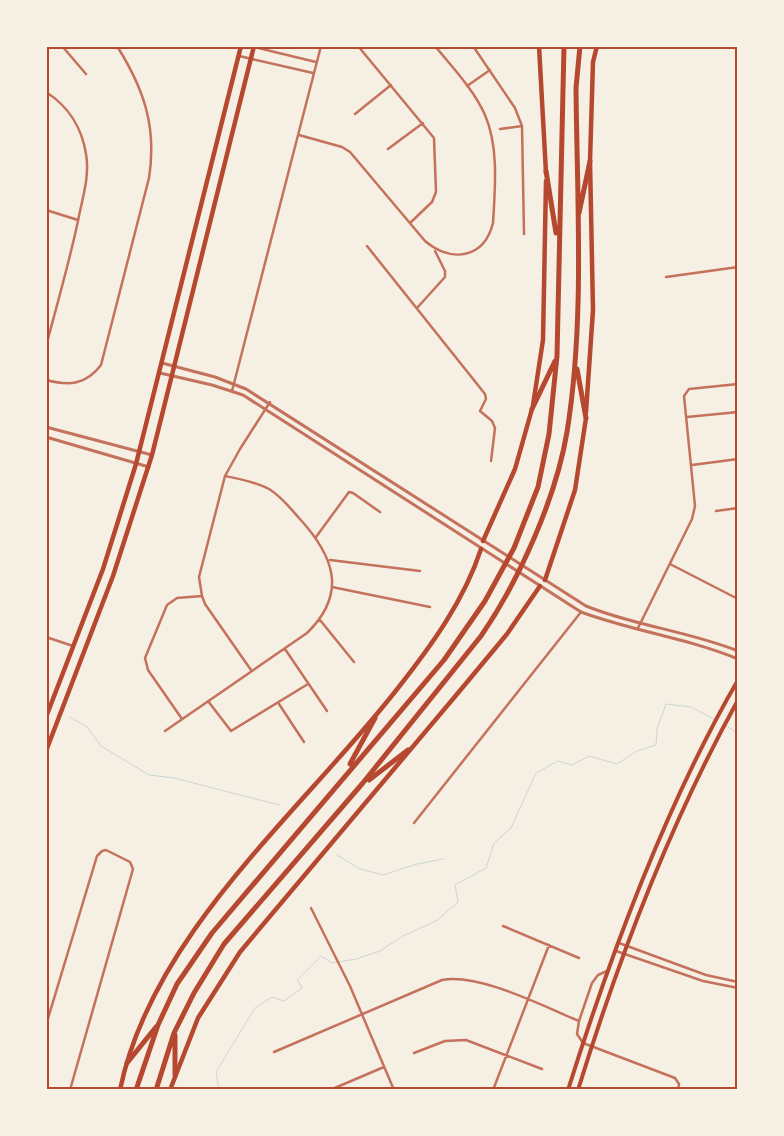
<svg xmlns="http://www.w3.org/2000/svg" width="784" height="1136" font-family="Signika,sans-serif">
<rect width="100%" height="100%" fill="#f6efe4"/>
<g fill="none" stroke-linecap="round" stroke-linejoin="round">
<path stroke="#c9d6d2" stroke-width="1" d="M 70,717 L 87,727 L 101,746 L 149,775 L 174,778 L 279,805
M 726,726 L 738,733
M 337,855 L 360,869 L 383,875 L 417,864 L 443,859
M 219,1090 L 216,1072 L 255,1008 L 272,997 L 284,1001 L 302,988 L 297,980 L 321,956 L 332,963 L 356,959 L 380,951 L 403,936 L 436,921 L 458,902 L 455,885 L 486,868 L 494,843 L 511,828 L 536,773 L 558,761 L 572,765 L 589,756 L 617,764 L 637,751 L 656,745 L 657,729 L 666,704 L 691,707 L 714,719"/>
<path stroke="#c5725c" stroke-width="2.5" d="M 62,46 L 86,74
M 250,46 L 316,62
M 358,46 L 434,138 L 436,192 L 432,202 L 410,223
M 473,46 L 515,108 L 522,126 L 524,234
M 239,56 L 313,73
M 467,86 L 490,70
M 46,92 C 68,106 82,128 86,154 C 90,177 82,199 78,221 C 69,263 57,305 46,346
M 355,114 L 391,85
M 500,129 L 522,126
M 299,135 L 342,147 L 350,152 L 425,241 C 451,263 484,259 493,223 C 495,189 499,147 485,115 C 474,90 453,68 435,46
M 388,149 L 423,123
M 46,210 L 78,220
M 367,246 L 485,394 L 486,399 L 480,411 L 492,421 L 495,428 L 491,461
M 666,277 L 738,267
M 417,308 L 445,277 L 445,271 L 435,251
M 46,380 C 69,386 86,385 101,365 L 149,178 C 157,127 144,89 117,46
M 232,391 L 321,46
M 687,417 L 738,412
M 692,465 L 738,459
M 716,511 L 738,508
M 316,537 L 349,492 L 353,493 L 380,512
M 330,560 L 420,571
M 670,564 L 738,599
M 332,587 L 430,607
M 320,620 L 354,662
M 638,628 L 692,519 L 695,506 L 684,396 L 689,389 L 738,384
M 46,637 L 73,646
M 285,649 L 327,711
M 251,670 L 205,604 L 202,596 L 199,577 L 225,476 L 240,449 L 270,402
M 208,701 L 231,731 L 308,684
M 279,704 L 304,742
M 182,719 L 148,670 L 145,658 L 167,605 L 177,598 L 202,596
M 165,731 L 307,633 C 348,593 334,556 299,518 C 290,508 281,496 269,489 C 256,482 240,479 225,476
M 414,823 L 581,612
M 311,908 L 350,986 L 394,1090
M 503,926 L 579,958
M 619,943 L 706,975 L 738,982
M 616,951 L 703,981 L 738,988
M 607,971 L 598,975 L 592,983 L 579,1021 L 577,1034 L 583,1043 L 675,1078 L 679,1084 L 678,1090
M 46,1025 L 97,856 L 102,851 L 106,850 L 130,862 L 133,869 L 70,1090
M 274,1052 L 442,980 C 479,973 543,1006 579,1021
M 414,1053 L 445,1041 L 466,1040 L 542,1069
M 330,1090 L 384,1067
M 493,1090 L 549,945"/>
<path stroke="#c5725c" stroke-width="3" d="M 162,363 L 215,377 L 246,389 L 586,606 C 635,626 688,631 738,651
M 160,373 L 212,385 L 243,395 L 581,612 C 632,631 687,638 738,659
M 46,427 L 152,455
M 46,437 L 149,467"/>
<path stroke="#b5482f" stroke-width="4" d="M 568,1090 C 611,953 666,804 738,680
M 578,1090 C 619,957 670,823 738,700"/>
<path stroke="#b5482f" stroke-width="4.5" d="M 483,541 L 515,469 L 532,409
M 545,580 L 575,490 L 586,418
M 46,717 L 103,569 L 136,464 L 241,46
M 46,751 L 113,576 L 152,455 L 254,46
M 120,1090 C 152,933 303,810 398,688 C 431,646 464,601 481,549
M 170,1090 L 198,1018 L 240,952 L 463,687 L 507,634 L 540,586"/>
<path stroke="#b5482f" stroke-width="4.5" d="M 539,46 L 546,173
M 533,405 L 543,340 L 546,181
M 586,412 L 593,310 L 590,161 L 593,62 L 597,46"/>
<path stroke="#b5482f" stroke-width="5" d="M 546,171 L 556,233
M 579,213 L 590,161
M 577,369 L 586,418
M 532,409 L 555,361
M 350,764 L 375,718
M 369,780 L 408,750
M 175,1035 L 175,1075
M 127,1063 L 156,1027
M 136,1090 L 158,1025 L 177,984 L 212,933 L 444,660 L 485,601 L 514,548 L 538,487 L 549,434 L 557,356 L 564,46
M 156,1090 L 174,1033 L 194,993 L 224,944 L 362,784 L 481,636 C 519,581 556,498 567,432 C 585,321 577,200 576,88 L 580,46"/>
</g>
<rect width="784" height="1136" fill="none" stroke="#f6efe4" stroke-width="95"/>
<rect x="48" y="48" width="688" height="1040" fill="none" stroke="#b5482f" stroke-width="2"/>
</svg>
